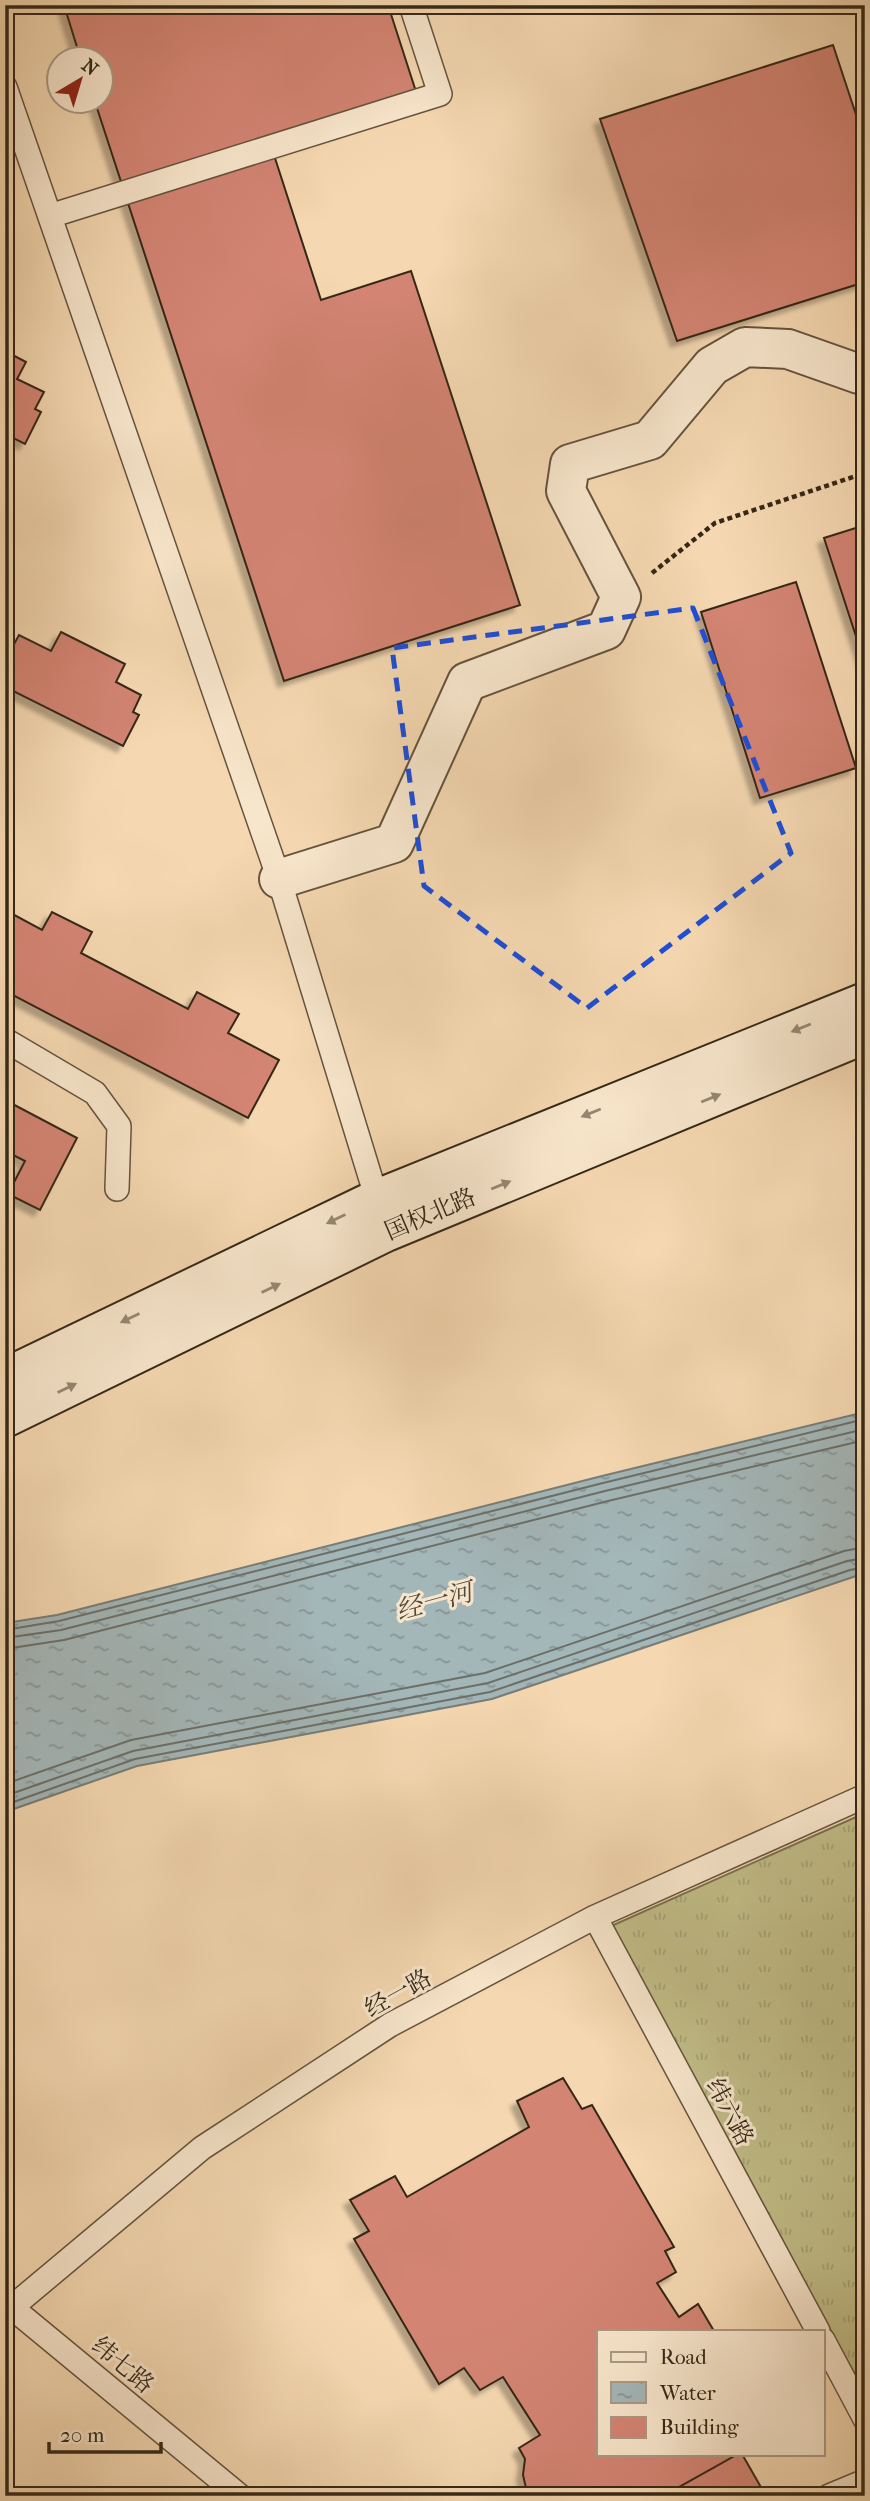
<svg xmlns="http://www.w3.org/2000/svg" width="870" height="2501" font-family="'IM FELL French Canon','Noto Serif SC',serif">
<defs>
<pattern id="grass-tufts" width="24" height="20" patternUnits="userSpaceOnUse" patternTransform="scale(1.75)"><rect width="24" height="20" fill="#c1bd88"/><path d="M3 7l-1-3M5 7V3M7 7l1-3M15 17l-1-3M17 17v-4M19 17l1-3" fill="none" stroke="#a6a275"/></pattern>
<pattern id="water-ripples" width="26" height="14" patternUnits="userSpaceOnUse" patternTransform="scale(1.75)"><rect width="26" height="14" fill="#a3b6b8"/><path d="M2 4q2-2 4 0t4 0M15 11q2-2 4 0t4 0" fill="none" stroke="#869495"/></pattern>
<filter id="shadow"><feDropShadow dx="-6" dy="6" stdDeviation="2" flood-color="#0004"/></filter>
</defs>
<rect width="100%" height="100%" fill="#f5d8b1"/>
<filter id="stains"><feTurbulence type="fractalNoise" baseFrequency=".00286" numOctaves="4"/><feColorMatrix values="0 0 0 0 .2 0 0 0 0 .09 0 0 0 0 .02 0 0 0 .5 -.17"/></filter>
<radialGradient id="worn" r=".72"><stop offset=".6" stop-color="#630" stop-opacity="0"/><stop offset="1" stop-color="#630" stop-opacity=".3"/></radialGradient>
<path fill="url(#grass-tufts)" stroke="#7b7250" stroke-width="2" d="M 865,1813 L 865,2393 L 609,1927 Z"/>
<path fill="url(#water-ripples)" stroke="#777d78" stroke-width="2" d="M 865,1412 L 865,1573 L 492,1699 L 137,1766 L 5,1812 L 5,1623 L 57,1615 L 602,1476 Z"/>
<g fill="none" stroke-linecap="round" stroke-linejoin="round">
<path stroke="#6c6f68" stroke-width="2" d="M 5,1630 L 59,1621 L 603,1483 L 865,1419
M 5,1638 L 61,1630 L 605,1491 L 865,1429
M 5,1649 L 64,1640 L 608,1501 L 865,1440
M 5,1784 L 131,1740 L 485,1673 L 844,1551 L 865,1547
M 5,1796 L 133,1751 L 488,1683 L 847,1561 L 865,1558
M 5,1805 L 135,1759 L 490,1692 L 850,1570 L 865,1567"/>
</g>
<path fill="#d38473" stroke="#352817" stroke-width="2" filter="url(#shadow)" d="M 64,5 L 388,5 L 420,104 L 273,152 L 321,300 L 411,271 L 520,605 L 284,681 L 95,102 L 102,102 L 102,60 L 81,60 Z
M 833,45 L 865,142 L 865,282 L 677,341 L 600,119 Z
M 5,351 L 26,362 L 17,379 L 44,392 L 35,409 L 41,412 L 25,444 L 5,434 Z
M 865,525 L 865,664 L 824,538 Z
M 796,582 L 856,768 L 760,798 L 701,612 Z
M 61,632 L 125,664 L 116,682 L 141,695 L 133,712 L 139,715 L 123,746 L 5,687 L 5,645 L 12,648 L 19,635 L 51,651 Z
M 5,910 L 42,930 L 52,912 L 92,932 L 81,953 L 188,1009 L 197,992 L 239,1014 L 228,1033 L 279,1060 L 248,1118 L 5,991 Z
M 5,1100 L 77,1138 L 40,1210 L 8,1194 L 25,1161 L 5,1151 Z
M 563,2078 L 582,2109 L 592,2105 L 674,2247 L 665,2251 L 676,2272 L 657,2283 L 679,2317 L 698,2304 L 714,2331 L 599,2331 L 599,2454 L 738,2454 L 663,2496 L 532,2496 L 526,2488 L 523,2475 L 525,2459 L 519,2448 L 540,2435 L 503,2377 L 480,2390 L 464,2368 L 439,2384 L 354,2239 L 369,2231 L 350,2200 L 395,2176 L 407,2197 L 529,2127 L 517,2101 Z
M 738,2454 L 742,2454 L 766,2496 L 663,2496 Z"/>
<g fill="none" stroke-linecap="round" stroke-linejoin="round">
<defs>
<path id="lane" d="M 5,87 L 279,879 L 380,1209
M 50,216 L 440,94 L 411,5
M 5,1040 L 95,1093 L 119,1126 L 117,1189
M 595,1917 L 818,2331
M 5,2302 L 240,2496
M 5,2313 L 202,2148 L 390,2025 L 595,1917 L 865,1796
M 823,2340 L 865,2419
M 829,2496 L 865,2481"/>
<path id="street" d="M 279,879 L 394,843 L 467,682 L 606,630 L 621,597 L 566,491 L 570,464 L 650,440 L 712,366 L 745,347 L 788,349 L 859,374 L 865,373"/>
<path id="secondary" d="M 5,1378 L 377,1199 L 865,1002
M 5,1418 L 386,1232 L 865,1034"/>
</defs>
<use href="#lane" stroke="#65543e" stroke-width="26"/>
<use href="#street" stroke="#65543e" stroke-width="42"/>
<use href="#secondary" stroke="#352817" stroke-width="42"/>
<path stroke="#352817" stroke-width="4.5" stroke-dasharray="5 3.5" stroke-linecap="butt" d="M 652,573 L 715,523 L 865,473"/>
<use href="#lane" stroke="#f8e6cc" stroke-width="23"/>
<use href="#street" stroke="#f8e6cc" stroke-width="38"/>
<use href="#secondary" stroke="#f8e6cc" stroke-width="38"/>
</g>
<defs><path id="oneway-solid" d="M-6-.8H1V-3.2L6.5 0L1 3.2V.8H-6Z" transform="scale(1.75)"/></defs>
<g fill="#968772">
<use href="#oneway-solid" transform="translate(801 1028) rotate(158)"/>
<use href="#oneway-solid" transform="translate(711 1098) rotate(-22)"/>
<use href="#oneway-solid" transform="translate(591 1113) rotate(158)"/>
<use href="#oneway-solid" transform="translate(501 1185) rotate(-22)"/>
<use href="#oneway-solid" transform="translate(336 1219) rotate(154)"/>
<use href="#oneway-solid" transform="translate(271 1288) rotate(-26)"/>
<use href="#oneway-solid" transform="translate(130 1318) rotate(154)"/>
<use href="#oneway-solid" transform="translate(67 1388) rotate(-26)"/>
</g>
<path fill="none" stroke="#1d4ed8" stroke-width="5" stroke-dasharray="14 9" stroke-linejoin="round" d="M 693,608 L 791,853 L 587,1008 L 424,886 L 392,648 Z"/>
<g text-anchor="middle" stroke-width="6" stroke-linejoin="round" paint-order="stroke">
<g font-size="24" fill="#352817" stroke="#f8e6cc">
<text transform="translate(430 1214) rotate(-23)" y="8">国权北路</text>
<text transform="translate(398 1993) rotate(-29)" y="8">经一路</text>
<text transform="translate(730 2112) rotate(62)" y="8">纬六路</text>
<text transform="translate(123 2365) rotate(40)" y="8">纬七路</text>
</g>
<g font-size="26" font-style="italic" fill="#504c3f" stroke="#f8e6cc">
<text transform="translate(434 1601) rotate(-15)" y="9">经一河</text>
</g>
</g>
<rect width="870" height="2501" fill="none" stroke="#f5d8b1" stroke-width="28"/>
<rect x="7" y="7" width="856" height="2487" fill="none" stroke="#352817" stroke-width="3.5"/>
<rect x="14" y="14" width="842" height="2473" fill="none" stroke="#352817" stroke-width="2"/>
<rect x="597" y="2330" width="228" height="126" fill="#f8e6cc" stroke="#aa9a84" stroke-width="2"/>
<rect x="611" y="2352" width="35" height="10" fill="#f8e6cc" stroke="#aa9a84" stroke-width="2"/>
<text x="660" y="2364" font-size="21" fill="#352817">Road</text>
<rect x="611" y="2382" width="35" height="21" fill="url(#water-ripples)" stroke="#aa9a84" stroke-width="2"/>
<text x="660" y="2400" font-size="21" fill="#352817">Water</text>
<rect x="611" y="2417" width="35" height="21" fill="#d38473" stroke="#aa9a84" stroke-width="2"/>
<text x="660" y="2434" font-size="21" fill="#352817">Building</text>
<g transform="translate(80 80) rotate(38)"><circle r="33" fill="#f8e6cc" stroke="#aa9a84" stroke-width="2"/>
<path d="M0-5L12 26L0 18L-12 26Z" fill="#8f2418"/>
<text y="-10" font-size="19" font-weight="bold" text-anchor="middle" fill="#352817">N</text>
</g>
<path d="M49 2442v10h112v-10" fill="none" stroke="#352817" stroke-width="3.5"/>
<text x="60" y="2442" font-size="21" fill="#352817" stroke="#f8e6cc" stroke-width="5" paint-order="stroke">20 m</text>
<rect width="100%" height="100%" filter="url(#stains)"/>
<rect width="100%" height="100%" fill="url(#worn)"/>
</svg>
